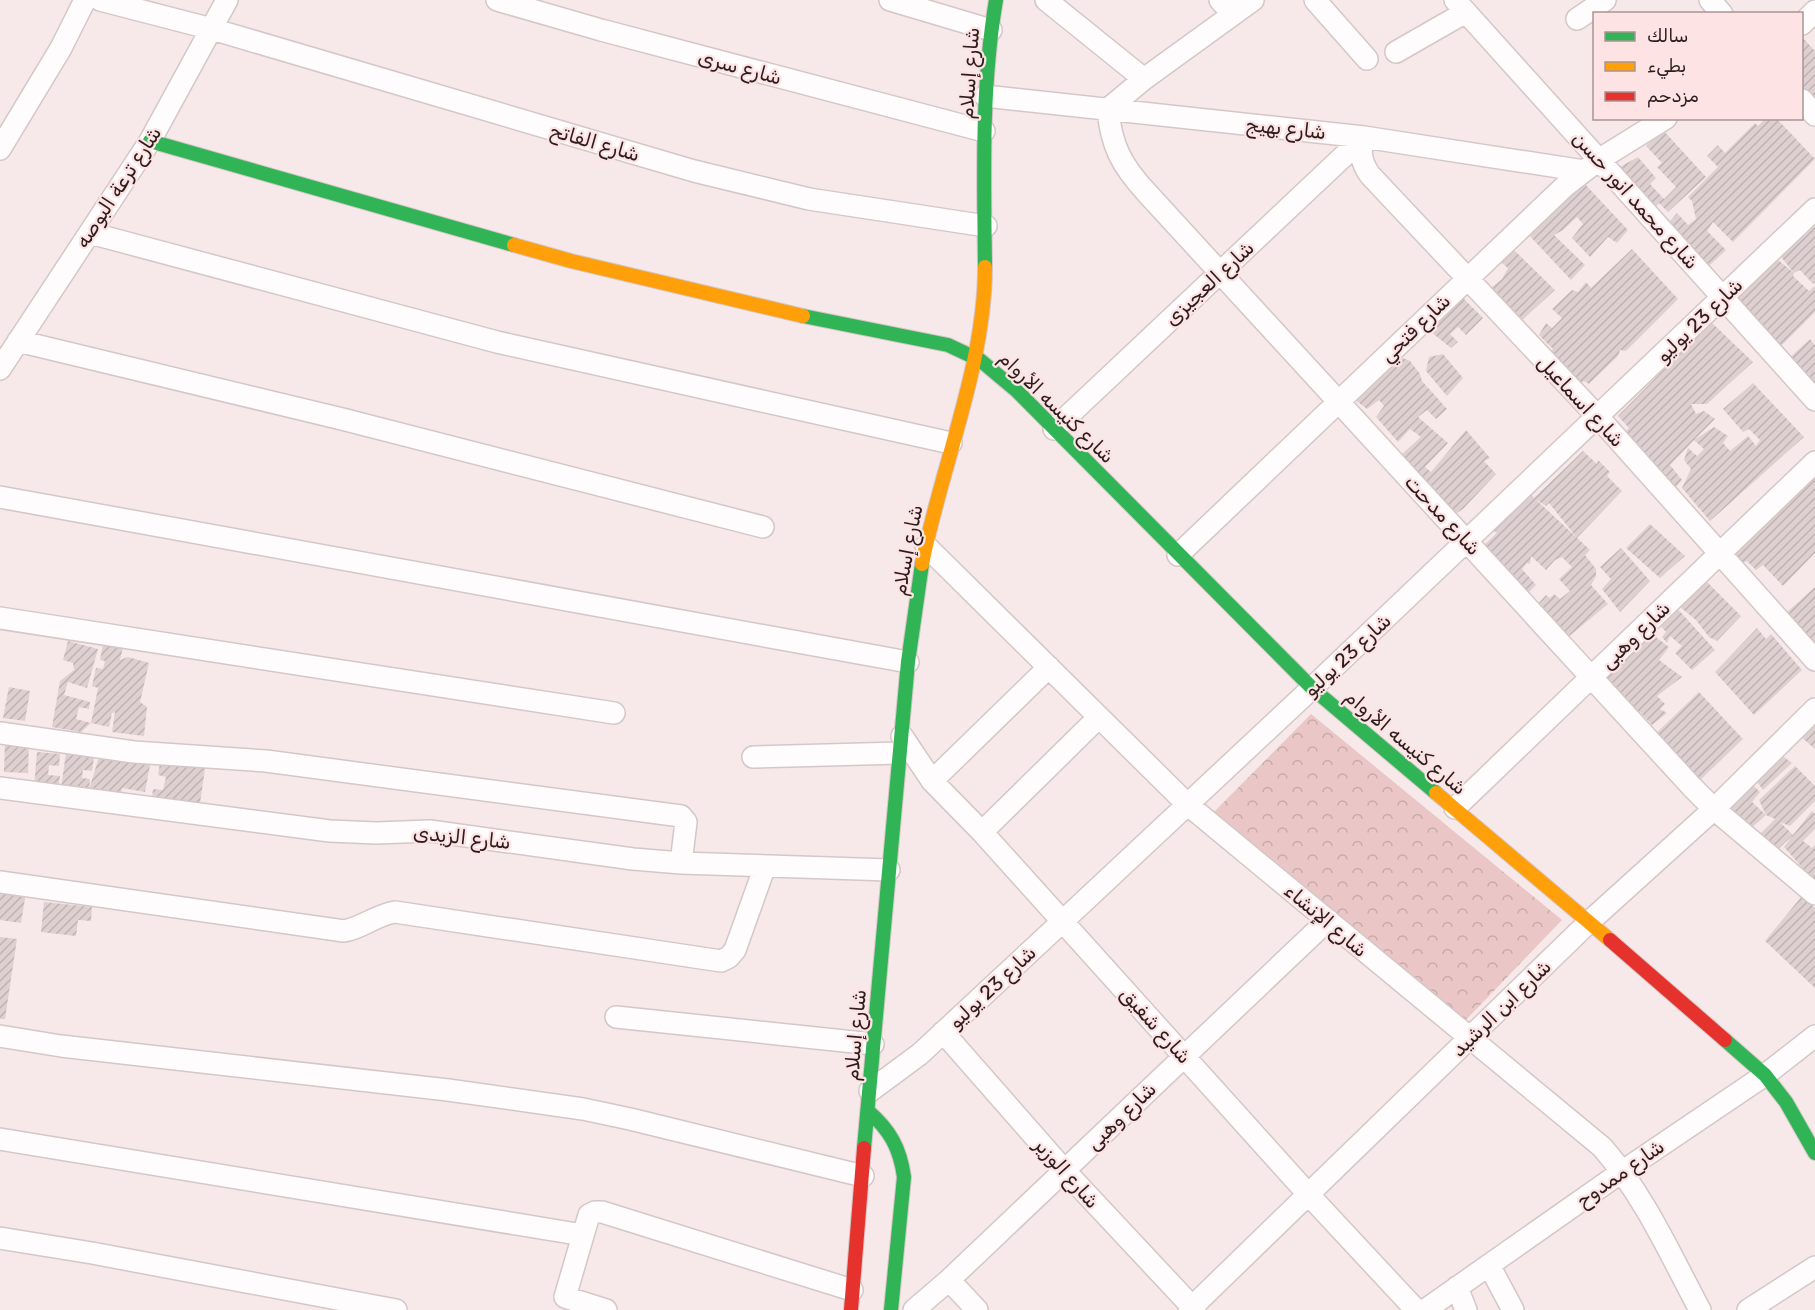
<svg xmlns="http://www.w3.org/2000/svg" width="1815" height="1310" font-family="Rubik,'Noto Sans Arabic',sans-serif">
<defs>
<pattern id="park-crowns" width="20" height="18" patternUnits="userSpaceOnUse" patternTransform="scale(1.5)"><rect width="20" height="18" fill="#eac6c7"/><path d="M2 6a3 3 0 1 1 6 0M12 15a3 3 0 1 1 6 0" fill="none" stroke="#c9aaaa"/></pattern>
<pattern id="building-hatch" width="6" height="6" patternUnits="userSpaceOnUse" patternTransform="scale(1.5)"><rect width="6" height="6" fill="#ded0d0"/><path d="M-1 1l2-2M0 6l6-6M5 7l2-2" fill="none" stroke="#bfb2b2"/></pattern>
</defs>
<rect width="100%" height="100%" fill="#f7e9e9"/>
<path fill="url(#park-crowns)" d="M 1311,714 L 1562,920 L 1462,1024 L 1212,814 Z"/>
<path fill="url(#building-hatch)" d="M 1802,37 L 1815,51 L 1815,101 L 1802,87 Z
M 1766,118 L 1776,118 L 1815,159 L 1733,242 L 1713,222 L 1707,231 L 1726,250 L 1710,265 L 1704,260 L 1700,263 L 1667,225 L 1677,213 L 1688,225 L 1696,219 L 1692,201 L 1688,197 L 1718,167 L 1707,156 L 1718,145 L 1725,153 L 1755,123 L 1758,126 Z
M 1663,130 L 1706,177 L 1668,212 L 1659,203 L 1645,217 L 1605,175 L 1638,157 L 1656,178 L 1650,184 L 1664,199 L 1676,187 L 1657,167 L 1662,163 L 1646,146 Z
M 1583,182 L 1628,230 L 1617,243 L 1608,237 L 1590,257 L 1572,238 L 1583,224 L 1577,217 L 1563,230 L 1554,235 L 1585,265 L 1571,280 L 1526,232 Z
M 1815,226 L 1815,282 L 1813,284 L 1800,270 L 1794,273 L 1793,276 L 1809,291 L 1815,286 L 1815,312 L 1776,351 L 1731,299 L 1773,256 L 1794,273 L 1781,257 Z
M 1511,247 L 1555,290 L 1516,326 L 1486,292 L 1502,279 L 1508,268 L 1498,260 Z
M 1632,249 L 1678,299 L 1626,351 L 1620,350 L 1618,356 L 1589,384 L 1584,381 L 1576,388 L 1547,357 L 1553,349 L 1539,335 L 1546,323 L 1552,328 L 1562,318 L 1552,309 L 1572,290 L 1578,292 L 1586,282 L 1591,288 Z
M 1460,295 L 1483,318 L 1466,335 L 1458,327 L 1450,334 L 1458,342 L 1451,348 L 1426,328 Z
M 1711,322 L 1753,362 L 1707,404 L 1691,404 L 1696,414 L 1704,411 L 1715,419 L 1694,440 L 1714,427 L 1728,436 L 1723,443 L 1730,451 L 1748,436 L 1756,446 L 1760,440 L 1749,429 L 1743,432 L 1723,409 L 1753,383 L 1804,437 L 1710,521 L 1682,488 L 1691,469 L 1684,460 L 1688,448 L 1697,456 L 1704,449 L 1694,440 L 1670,465 L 1682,480 L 1676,487 L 1624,433 L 1629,428 L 1618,416 Z
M 1810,339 L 1815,345 L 1815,389 L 1787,360 Z
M 1443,354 L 1463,378 L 1447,396 L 1426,371 L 1429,357 Z
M 1398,356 L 1410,361 L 1420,374 L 1422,381 L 1447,409 L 1436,419 L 1427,410 L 1418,417 L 1448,443 L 1425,467 L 1431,472 L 1466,430 L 1490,458 L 1484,461 L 1496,474 L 1463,509 L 1452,516 L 1403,462 L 1402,454 L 1421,437 L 1410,429 L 1398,442 L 1376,417 L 1384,406 L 1379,400 L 1367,409 L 1354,399 Z
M 1583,451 L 1597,464 L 1598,460 L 1610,472 L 1607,476 L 1622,491 L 1577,538 L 1549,503 L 1546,506 L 1534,498 Z
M 1815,475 L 1815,553 L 1783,586 L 1763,565 L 1756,570 L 1747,561 L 1743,563 L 1730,550 Z
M 1529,493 L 1590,550 L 1585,555 L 1596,569 L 1596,576 L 1591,585 L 1608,604 L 1567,638 L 1536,606 L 1546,595 L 1550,598 L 1554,594 L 1560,599 L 1570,591 L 1559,579 L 1572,567 L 1562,557 L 1555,560 L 1546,570 L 1531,556 L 1530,564 L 1527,563 L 1522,569 L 1536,585 L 1528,593 L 1483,546 L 1497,533 L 1492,530 Z
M 1650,524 L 1685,556 L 1660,578 L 1626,548 Z
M 1621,548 L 1650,581 L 1620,612 L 1602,589 L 1611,579 L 1600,567 Z
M 1705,580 L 1741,616 L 1717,641 L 1709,637 L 1696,620 L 1680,607 L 1691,592 Z
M 1815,587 L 1815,645 L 1785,614 Z
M 1674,605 L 1715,650 L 1692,670 L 1675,653 L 1682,646 L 1670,636 L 1667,643 L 1662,637 L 1666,632 L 1657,622 Z
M 1757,628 L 1766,639 L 1771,634 L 1802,670 L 1754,715 L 1715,672 Z
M 1649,632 L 1669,647 L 1659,660 L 1682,677 L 1657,696 L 1665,704 L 1660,709 L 1667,713 L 1652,725 L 1640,712 L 1634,717 L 1598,685 Z
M 104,639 L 124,643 L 120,660 L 128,657 L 149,663 L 140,702 L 147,707 L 144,736 L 112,732 L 115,712 L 112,713 L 109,727 L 91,723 L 98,688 L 92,686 L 96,668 L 103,669 L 105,661 L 100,660 Z
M 68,641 L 98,649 L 87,688 L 68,682 L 64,695 L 90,702 L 89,709 L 79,707 L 76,719 L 91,723 L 81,732 L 52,727 L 60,681 L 74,670 L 73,663 L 63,660 Z
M 9,687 L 30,691 L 25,721 L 3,718 Z
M 1699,692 L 1743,739 L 1695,785 L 1649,740 Z
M 1815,721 L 1815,749 L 1800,736 Z
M 5,740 L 29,741 L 28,773 L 4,772 Z
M 37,752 L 60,754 L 59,766 L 49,765 L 48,775 L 60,776 L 58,789 L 34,787 Z
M 66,753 L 94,757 L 92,771 L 83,770 L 82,778 L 90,779 L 89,792 L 61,788 Z
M 1781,755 L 1792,763 L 1763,790 L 1756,780 Z
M 99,757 L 150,765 L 145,792 L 122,788 L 120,801 L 87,796 Z
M 185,759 L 206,762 L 199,810 L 152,798 L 153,789 L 163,790 L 166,777 L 158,775 L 160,763 L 179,766 Z
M 1795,766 L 1815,786 L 1815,801 L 1790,826 L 1780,822 L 1793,835 L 1812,811 L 1815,814 L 1815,829 L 1803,841 L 1812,848 L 1815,845 L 1815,882 L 1784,847 L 1793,835 L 1767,860 L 1749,845 L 1775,819 L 1766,815 L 1759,800 Z
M 1750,782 L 1760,792 L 1752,802 L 1766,815 L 1747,832 L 1721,810 Z
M 0,882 L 27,886 L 21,923 L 0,920 Z
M 1802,896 L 1815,908 L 1815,988 L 1765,941 Z
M 44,902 L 92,907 L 91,921 L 78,920 L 76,936 L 41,932 Z
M 0,937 L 17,939 L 5,1019 L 0,1019 Z"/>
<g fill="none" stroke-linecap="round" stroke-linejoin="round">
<defs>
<path id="street" d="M 100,0 L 212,29 L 694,171 L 809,199 L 986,226
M 497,0 L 601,30 L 984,131
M 890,0 L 991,30
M 1046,0 L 1144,79
M 1220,0 L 1233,14
M 1253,0 L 1144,79 L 1108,109 C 1111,146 1122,166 1147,193 L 1692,787 L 1714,809 L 1815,894
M 1315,0 L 1367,59
M 1455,0 L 1815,400
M 1710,0 L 1722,14
M 1577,19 L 1605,0
M 1802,24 L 1815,11
M 1396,52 L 1466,12
M 985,96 L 1364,137 L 1584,171
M 1802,100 L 1815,115
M 1364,137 C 1359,152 1361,162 1370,175 L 1598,417 L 1815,660
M 0,149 L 61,48 L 85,0
M 90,233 L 497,342 L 951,443
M 18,341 L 342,419 L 763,527
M 0,369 L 150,141 L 227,0
M 1054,429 L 1364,137
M 0,497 L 908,662
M 926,546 L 1187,804 L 1602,1147 C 1644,1195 1670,1254 1700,1310
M 1178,555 L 1565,186 L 1600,159 L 1666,118
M 0,618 L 614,713
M 0,733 L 134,752 L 266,761 L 681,816 L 686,822 L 681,863
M 902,736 L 932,781 L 982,832 L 1308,1194 L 1416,1310
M 753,757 L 900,753
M 932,781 L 1049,667
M 0,788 L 330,831 L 376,833 L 430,831 L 633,859 L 681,863 L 889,870
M 1455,808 L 1815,462
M 982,832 L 1099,717
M 0,882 L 344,931 C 362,928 376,915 395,912 L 721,961 L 729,957 L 735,950 L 765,866
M 616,1017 L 873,1044
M 943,1032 L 1064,1170 L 1195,1310
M 0,1036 L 61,1046 L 448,1090 L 583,1109 L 630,1119 L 863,1176
M 870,1091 L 920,1054 L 1063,921 L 1312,688 L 1815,209
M 0,1139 L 583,1235
M 0,1238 L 92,1253 L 396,1310
M 1489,1265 L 1513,1310
M 949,1280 L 977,1310
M 1457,1287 L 1466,1310
M 606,1310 L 565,1297 L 589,1215 L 595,1212 L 602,1212 L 852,1290
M 914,1310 L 949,1280 L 1328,920
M 1189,1310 L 1589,922 L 1714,809 L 1815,709
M 1425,1310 L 1623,1171 L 1765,1075 L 1815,1036
M 1748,1310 L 1815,1267"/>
<path id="fast" d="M 150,141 L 514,245
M 985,267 C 984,178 981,88 996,0
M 803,316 L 948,345 L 980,360 L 1017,391 L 1312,688 L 1436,793
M 1725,1040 L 1765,1075 L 1786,1102 L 1815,1153
M 868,1111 C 890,1130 900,1148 904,1177 L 891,1310
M 864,1148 L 908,662 L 922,564"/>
<path id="slow" d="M 514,245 L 571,261 L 803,316
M 922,564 C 941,467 985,366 985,267
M 1436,793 L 1610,940"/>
<path id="jam" d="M 1610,940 L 1725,1040
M 851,1310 L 864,1148"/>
</defs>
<use href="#street" stroke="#d5c7c7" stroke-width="24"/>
<use href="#fast" stroke="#d5c7c7" stroke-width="16"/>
<use href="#slow" stroke="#d5c7c7" stroke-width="16"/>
<use href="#jam" stroke="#d5c7c7" stroke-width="16"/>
<use href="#street" stroke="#fefcfc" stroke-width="21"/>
<use href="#fast" stroke="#30b455" stroke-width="14"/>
<use href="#slow" stroke="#ff9f0a" stroke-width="14"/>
<use href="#jam" stroke="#e5322d" stroke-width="14"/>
</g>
<g text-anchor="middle" stroke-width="4.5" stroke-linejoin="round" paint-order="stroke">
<g font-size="20" fill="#2c1d1d" stroke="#fde3e3">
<text transform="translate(740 67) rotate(15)" y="7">شارع سرى</text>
<text transform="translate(969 73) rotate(-86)" y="7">شارع إسلام</text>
<text transform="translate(1286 128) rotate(6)" y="7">شارع بهيج</text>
<text transform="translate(595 142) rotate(16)" y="7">شارع الفاتح</text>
<text transform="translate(118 187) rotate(-57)" y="7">شارع ترعة البوصه</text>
<text transform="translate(1636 200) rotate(48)" y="7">شارع محمد انور حسن</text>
<text transform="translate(1209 283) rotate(-43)" y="7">شارع العجيزى</text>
<text transform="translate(1699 320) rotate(-44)" y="7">شارع 23 يوليو</text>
<text transform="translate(1415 328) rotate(-44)" y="7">شارع فتحي</text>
<text transform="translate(1581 401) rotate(47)" y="7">شارع اسماعيل</text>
<text transform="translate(1057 407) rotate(44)" y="7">شارع كنيسه الأروام</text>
<text transform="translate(1443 515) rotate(47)" y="7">شارع مدحت</text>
<text transform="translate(907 550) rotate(-79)" y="7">شارع إسلام</text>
<text transform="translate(1635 635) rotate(-44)" y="7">شارع وهبى</text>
<text transform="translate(1347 655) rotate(-43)" y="7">شارع 23 يوليو</text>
<text transform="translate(1406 742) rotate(40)" y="7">شارع كنيسه الأروام</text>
<text transform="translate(462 837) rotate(6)" y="7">شارع الزيدى</text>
<text transform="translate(1326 920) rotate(40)" y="7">شارع الإنشاء</text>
<text transform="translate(992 987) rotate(-43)" y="7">شارع 23 يوليو</text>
<text transform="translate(1501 1008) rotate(-44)" y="7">شارع ابن الرشيد</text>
<text transform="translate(1156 1025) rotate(48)" y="7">شارع شفيق</text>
<text transform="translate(855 1035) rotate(-85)" y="7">شارع إسلام</text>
<text transform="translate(1121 1116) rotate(-44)" y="7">شارع وهبى</text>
<text transform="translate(1067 1173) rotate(48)" y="7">شارع الوزير</text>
<text transform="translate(1620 1173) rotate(-35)" y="7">شارع ممدوح</text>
</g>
</g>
<rect x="1593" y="12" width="210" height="108" fill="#fde3e3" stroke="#a99494" stroke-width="1.5"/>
<rect x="1605" y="32" width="30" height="9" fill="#30b455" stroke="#a99494" stroke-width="1.5"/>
<text x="1647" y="42" font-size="18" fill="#2c1d1d">سالك</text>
<rect x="1605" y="62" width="30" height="9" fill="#ff9f0a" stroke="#a99494" stroke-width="1.5"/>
<text x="1647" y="72" font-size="18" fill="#2c1d1d">بطيء</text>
<rect x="1605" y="92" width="30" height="9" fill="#e5322d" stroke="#a99494" stroke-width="1.5"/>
<text x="1647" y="102" font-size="18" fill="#2c1d1d">مزدحم</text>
</svg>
